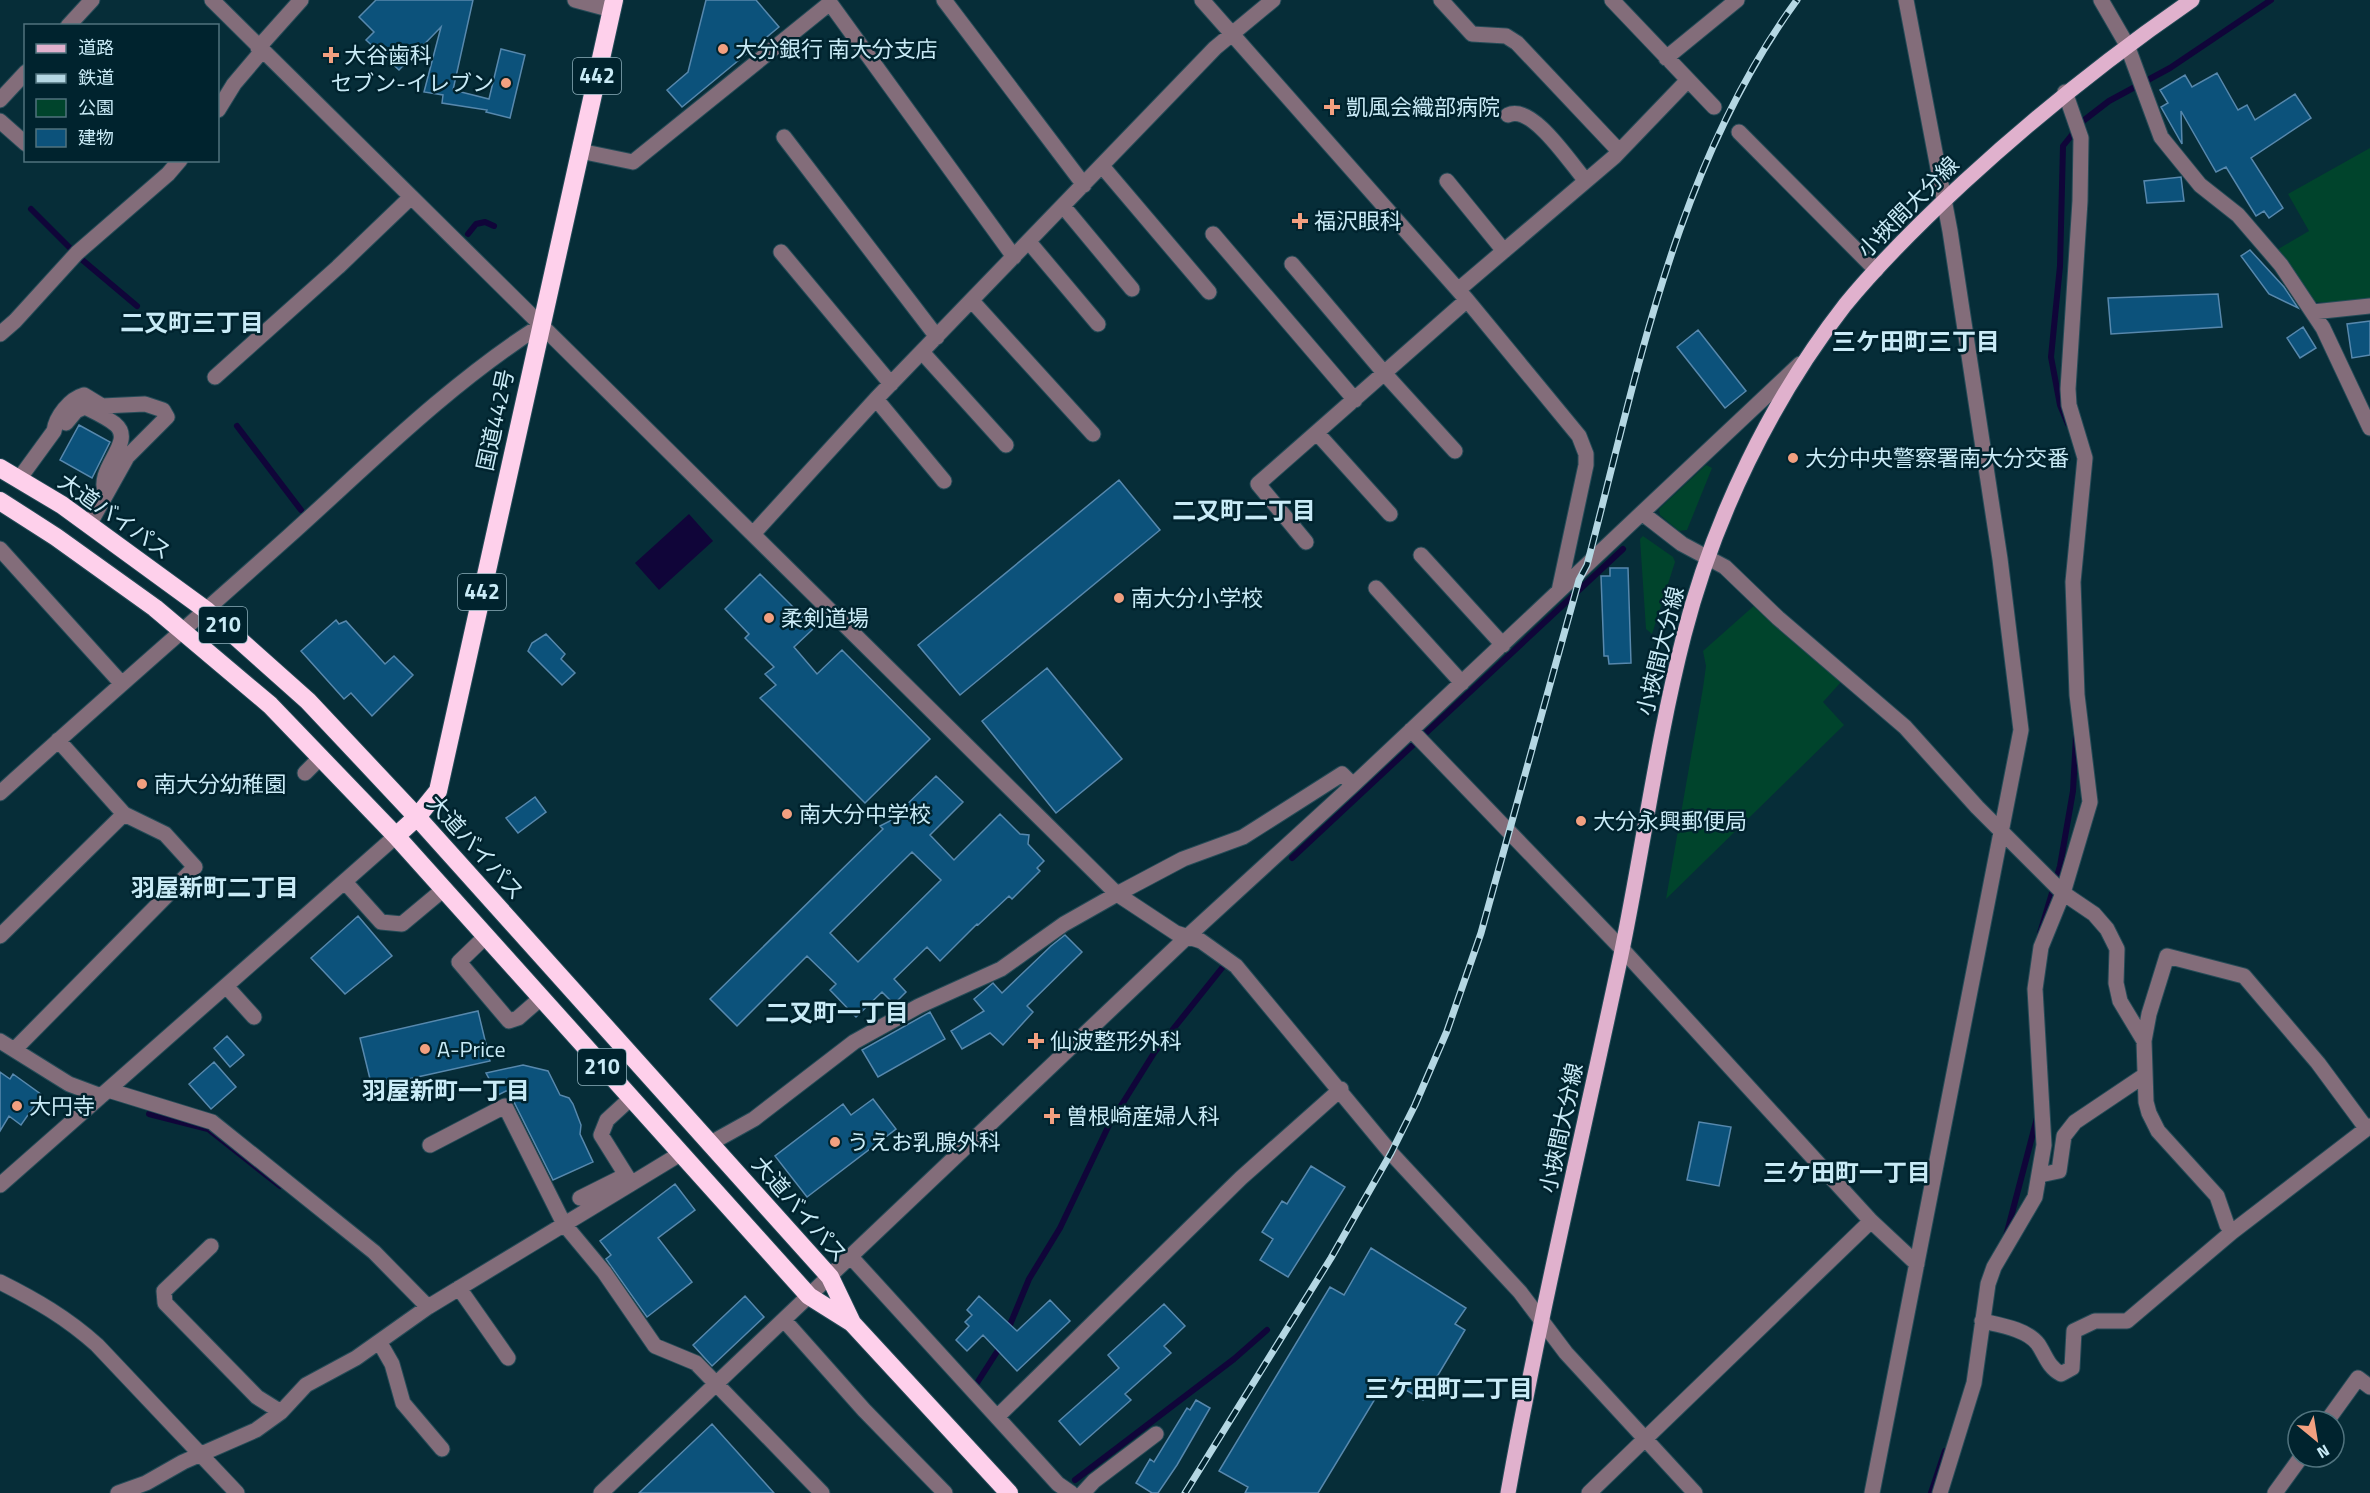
<svg xmlns="http://www.w3.org/2000/svg" width="2370" height="1493" font-family="'Titillium Web','Noto Sans JP',sans-serif">
<rect width="100%" height="100%" fill="#062d38"/>
<path fill="#00442c" d="M 2370,148 L 2370,298 L 2343,303 L 2314,302 L 2275,251 L 2309,231 L 2288,194 Z
M 1706,465 L 1712,468 L 1687,530 L 1679,531 L 1660,515 L 1659,509 Z
M 1643,536 L 1673,557 L 1675,562 L 1652,634 L 1646,629 L 1640,539 Z
M 1756,604 L 1841,682 L 1823,702 L 1844,725 L 1666,899 L 1703,688 L 1706,666 L 1703,651 Z"/>
<path fill="#100539" d="M 689,514 L 713,541 L 659,590 L 635,563 Z"/>
<g fill="none" stroke-linecap="round" stroke-linejoin="round">
<path stroke="#100539" stroke-width="6" d="M 31,209 L 73,251
M 468,234 L 476,224 L 485,222 L 494,226
M 80,258 L 137,306
M 2068,424 L 2060,405 L 2051,357 L 2060,266 L 2063,146 L 2083,121 L 2109,101 L 2170,68 L 2271,0
M 237,426 L 301,510
M 1292,858 L 1623,549
M 2040,933 L 2060,866 L 2073,791 L 2076,737
M 149,1114 L 208,1129 L 280,1186
M 2006,1236 L 2037,1118
M 1007,1332 L 1029,1279 L 1060,1228 L 1109,1125 L 1154,1053 L 1222,968
M 977,1383 L 1002,1344
M 1075,1480 L 1234,1359 L 1267,1330
M 1931,1493 L 1945,1451"/>
</g>
<path fill="#0c527b" stroke="#5788ad" stroke-width="1.5" fill-rule="evenodd" d="M 376,0 L 473,0 L 453,90 L 489,99 L 501,49 L 525,55 L 510,118 L 486,112 L 487,110 L 442,103 L 443,95 L 424,92 L 441,27 L 399,70 L 366,40 L 374,32 L 359,17 Z
M 706,0 L 756,0 L 779,27 L 682,107 L 667,90 L 688,72 Z
M 2217,73 L 2238,110 L 2247,105 L 2255,120 L 2295,94 L 2311,118 L 2251,158 L 2283,208 L 2269,218 L 2264,211 L 2256,216 L 2226,167 L 2216,172 L 2181,111 L 2182,144 L 2161,107 L 2168,103 L 2160,90 L 2185,75 L 2192,87 Z
M 2181,177 L 2184,201 L 2147,203 L 2144,181 Z
M 2250,250 L 2284,287 L 2298,308 L 2269,294 L 2241,256 Z
M 2218,294 L 2222,327 L 2111,334 L 2108,298 Z
M 2370,321 L 2370,355 L 2352,358 L 2347,324 Z
M 2303,327 L 2316,348 L 2300,358 L 2287,338 Z
M 1698,330 L 1746,391 L 1725,408 L 1677,347 Z
M 79,425 L 110,442 L 92,478 L 60,460 Z
M 1119,480 L 1160,530 L 960,695 L 918,645 Z
M 1610,568 L 1628,568 L 1631,663 L 1609,664 L 1608,656 L 1604,656 L 1601,576 L 1610,576 Z
M 760,574 L 814,628 L 794,647 L 817,674 L 842,650 L 930,739 L 865,803 L 760,698 L 776,685 L 765,674 L 774,667 L 745,638 L 749,634 L 725,609 Z
M 336,620 L 339,624 L 346,621 L 385,664 L 394,656 L 413,675 L 372,716 L 351,693 L 344,699 L 301,651 Z
M 546,634 L 565,654 L 561,659 L 575,673 L 562,685 L 528,651 L 532,643 Z
M 1047,668 L 1122,759 L 1056,813 L 982,721 Z
M 936,776 L 963,802 L 930,835 L 954,860 L 1000,814 L 1020,834 L 1029,835 L 1028,844 L 1044,861 L 1037,868 L 1040,871 L 1012,899 L 1009,896 L 978,925 L 977,924 L 940,961 L 927,947 L 894,979 L 906,992 L 894,1004 L 882,992 L 856,1017 L 830,990 L 836,984 L 807,956 L 737,1026 L 710,999 L 883,829 L 880,826 L 890,821 ZM 912,852 L 941,880 L 858,962 L 830,933 Z
M 535,797 L 546,812 L 518,833 L 506,818 Z
M 358,916 L 392,956 L 345,994 L 311,958 Z
M 1065,935 L 1082,952 L 1027,1006 L 1033,1012 L 1003,1045 L 990,1033 L 962,1049 L 951,1031 L 984,1011 L 974,999 L 993,983 L 1002,993 L 1051,946 Z
M 478,1011 L 490,1061 L 372,1087 L 360,1038 Z
M 930,1012 L 945,1039 L 878,1077 L 862,1050 Z
M 227,1036 L 244,1055 L 230,1067 L 214,1048 Z
M 214,1062 L 236,1087 L 211,1109 L 189,1084 Z
M 523,1065 L 548,1071 L 560,1095 L 569,1098 L 573,1104 L 581,1125 L 580,1134 L 593,1162 L 553,1180 L 508,1090 L 498,1095 L 486,1073 Z
M 0,1072 L 10,1079 L 13,1074 L 42,1095 L 21,1125 L 9,1116 L 0,1131 Z
M 873,1099 L 896,1129 L 807,1197 L 775,1156 L 843,1104 L 851,1115 Z
M 1699,1122 L 1731,1127 L 1719,1186 L 1687,1180 Z
M 1311,1166 L 1345,1187 L 1288,1277 L 1260,1260 L 1273,1239 L 1262,1232 L 1282,1201 L 1287,1204 Z
M 675,1184 L 695,1210 L 658,1238 L 692,1282 L 647,1317 L 606,1259 L 611,1255 L 600,1241 Z
M 1371,1248 L 1466,1308 L 1455,1324 L 1465,1330 L 1423,1400 L 1387,1379 L 1318,1493 L 1245,1493 L 1248,1487 L 1219,1471 L 1330,1287 L 1344,1295 Z
M 745,1296 L 764,1317 L 712,1366 L 693,1345 Z
M 979,1296 L 1017,1331 L 1050,1300 L 1070,1321 L 1017,1371 L 983,1335 L 967,1351 L 956,1340 L 969,1326 L 965,1322 L 972,1315 L 967,1310 Z
M 1164,1304 L 1185,1326 L 1164,1346 L 1171,1353 L 1125,1394 L 1131,1400 L 1080,1445 L 1059,1421 L 1119,1368 L 1108,1355 Z
M 1196,1400 L 1210,1408 L 1177,1465 L 1158,1493 L 1152,1493 L 1136,1483 L 1150,1459 L 1154,1462 L 1187,1408 L 1190,1410 Z
M 712,1424 L 774,1493 L 639,1493 Z"/>
<g fill="none" stroke-linecap="round" stroke-linejoin="round">
<defs>
<path id="minor" d="M 212,0 L 1117,894 L 1176,933 L 1201,941 L 1236,966 L 1391,1153 L 1520,1292 L 1566,1353 L 1695,1493
M 575,0 L 612,10
M 944,0 L 1084,185
M 1202,0 L 1467,300 L 1579,436 L 1586,454 L 1586,465 L 1559,591
M 1441,0 L 1472,34 L 1506,36 L 1517,43 L 1619,151
M 1612,0 L 1714,107
M 2101,0 L 2127,45 L 2161,137 L 2200,185 L 2238,215 L 2281,265 L 2323,328 L 2370,428
M 68,26 L 92,0
M 258,48 L 301,0
M 1666,58 L 1737,0
M 0,100 L 26,72
M 218,110 L 234,84 L 262,51
M 1508,115 C 1532,103 1571,164 1586,181
M 0,121 L 26,144
M 1739,132 L 1876,270
M 784,137 L 937,337
M 580,151 L 633,162 L 830,3 L 1014,257
M 1102,166 L 1209,292
M 1447,181 L 1504,251
M 1063,206 L 1132,289
M 1213,234 L 1355,400
M 1029,242 L 1098,324
M 781,252 L 891,384
M 1292,264 L 1385,374 L 1455,451
M 1458,290 L 1614,157 L 1688,80
M 972,301 L 1093,434
M 2313,312 L 2370,306
M 0,334 L 15,321 L 77,253 L 168,174 L 180,160
M 922,352 L 1006,445
M 215,377 L 338,267 L 411,197
M 876,399 L 944,481
M 66,423 L 76,411 L 85,407 C 95,412 106,417 115,424 C 137,442 94,469 106,494
M 1317,433 L 1390,514
M 19,479 L 54,431 C 56,416 70,399 84,395 L 102,406 L 145,404 L 163,410 L 167,417 L 127,457 L 89,525
M 1642,513 L 1682,544 L 1725,567 L 1778,618 L 1905,727 L 1977,807 L 2063,893 L 2094,914 L 2107,929 L 2117,949 L 2116,983 L 2120,1001 L 2144,1041 L 2146,1102 L 2149,1113 L 2158,1131 L 2217,1196 L 2227,1225 L 2232,1232
M 753,534 L 876,399 L 1215,48 L 1273,0
M 1306,542 L 1258,484 L 1467,300
M 0,549 L 122,684
M 1421,555 L 1503,645
M 1376,588 L 1462,683
M 1411,730 L 1622,949 L 1871,1221 L 1917,1264
M 305,773 L 321,757
M 0,793 C 96,706 193,622 289,536 C 369,464 450,383 540,326
M 345,882 L 381,922 L 402,924 L 444,889
M 0,936 L 124,814
M 486,936 L 459,962 L 509,1021 L 518,1018 L 541,998
M 226,986 L 254,1017
M 0,1041 L 69,1084 L 101,1096
M 2144,1041 L 2149,1014 L 2167,956 L 2244,976 L 2318,1063 L 2366,1128
M 15,1049 L 195,867 L 165,834 L 124,814 L 58,740
M 108,1090 L 212,1122 L 374,1252 L 428,1307
M 631,1098 L 607,1120 L 601,1135 L 631,1183
M 709,1144 L 754,1119 L 854,1042 L 919,1006 L 1001,969 L 1064,924 L 1117,894 L 1183,859 L 1243,837 L 1342,774 L 1353,785
M 430,1145 L 505,1106 L 564,1224 L 604,1272 L 655,1346 L 696,1363 L 822,1493
M 2040,1175 L 2059,1171 L 2064,1136 L 2075,1122 L 2145,1075
M 0,1185 L 396,836
M 580,1198 L 626,1175
M 211,1246 L 164,1291 L 165,1303 L 257,1397 L 281,1412
M 851,1257 L 1058,1484 L 1071,1493
M 0,1282 C 36,1300 67,1318 97,1345 L 237,1493
M 459,1288 L 508,1358
M 784,1320 L 864,1410 L 945,1493
M 1982,1321 C 1999,1325 2027,1329 2038,1344 C 2046,1356 2048,1367 2061,1374 L 2072,1368 L 2074,1331 L 2095,1321 L 2127,1321 L 2232,1232 L 2370,1126
M 380,1343 L 392,1364 L 403,1403 L 442,1449
M 997,1417 L 1241,1178 L 1341,1089
M 2327,1421 L 2358,1378 L 2370,1387
M 118,1493 L 146,1483 L 183,1462 L 256,1430 L 281,1412 L 306,1385 L 356,1358 L 428,1307 L 680,1154
M 601,1493 L 1188,936 L 1353,785 L 1800,364
M 1083,1493 L 1094,1481 L 1156,1434
M 1589,1493 L 1871,1221
M 1872,1493 L 2021,730 L 2000,559 L 1950,231 L 1906,0
M 1940,1493 L 1974,1383 L 1988,1284 L 1994,1267 L 2035,1197 L 2044,1145 L 2035,989 L 2041,947 L 2063,893 L 2090,802 L 2077,695 L 2073,582 L 2085,458 L 2069,405 L 2068,389 L 2080,201 L 2081,138 L 2065,92
M 2275,1493 L 2301,1457"/>
<path id="major" d="M 1508,1493 C 1540,1313 1583,1134 1621,955 C 1643,849 1657,740 1684,635 C 1714,518 1771,400 1845,305 C 1881,261 1923,220 1964,182 C 2039,113 2109,57 2192,0"/>
<path id="highway" d="M 0,468 L 62,505 L 206,610 L 308,701 L 417,817 L 830,1277 L 852,1323
M 0,501 L 56,537 L 155,608 L 270,705 L 396,836 L 809,1296 L 852,1323 L 1009,1493
M 396,836 L 417,817 L 438,791 L 614,0"/>
</defs>
<use href="#minor" stroke="#254b57" stroke-width="17"/>
<use href="#major" stroke="#254b57" stroke-width="17"/>
<use href="#highway" stroke="#254b57" stroke-width="20"/>
<use href="#minor" stroke="#836d7a" stroke-width="15"/>
<use href="#major" stroke="#e0b1cd" stroke-width="15"/>
<use href="#highway" stroke="#fed0eb" stroke-width="18"/>
<defs>
<path id="rail" d="M 1185,1493 L 1331,1258 L 1391,1153 L 1415,1105 L 1447,1031 L 1481,933 L 1579,580 L 1587,565 C 1638,371 1676,165 1797,0"/>
</defs>
<use href="#rail" stroke="#b4d7e3" stroke-width="7"/>
<use href="#rail" stroke="#00232e" stroke-width="4.5" stroke-dasharray="14" stroke-linecap="butt"/>
</g>
<g fill="#f2a080" stroke="#00232e" stroke-width="2">
<circle cx="723" cy="49" r="6"/>
<path d="M328 46h6v6h6v6h-6v6h-6v-6h-6v-6h6z"/>
<circle cx="506" cy="83" r="6"/>
<path d="M1329 98h6v6h6v6h-6v6h-6v-6h-6v-6h6z"/>
<path d="M1297 212h6v6h6v6h-6v6h-6v-6h-6v-6h6z"/>
<circle cx="1793" cy="458" r="6"/>
<circle cx="1119" cy="598" r="6"/>
<circle cx="769" cy="618" r="6"/>
<circle cx="142" cy="784" r="6"/>
<circle cx="787" cy="814" r="6"/>
<circle cx="1581" cy="821" r="6"/>
<path d="M1033 1032h6v6h6v6h-6v6h-6v-6h-6v-6h6z"/>
<circle cx="425" cy="1049" r="6"/>
<circle cx="17" cy="1106" r="6"/>
<path d="M1049 1107h6v6h6v6h-6v6h-6v-6h-6v-6h6z"/>
<circle cx="835" cy="1142" r="6"/>
</g>
<g text-anchor="middle" stroke-width="5" stroke-linejoin="round" paint-order="stroke">
<g fill="#00232e" stroke="#8dafbb" stroke-width="1.5">
<rect x="573" y="58" width="48" height="36" rx="4.5"/>
<rect x="458" y="574" width="48" height="36" rx="4.5"/>
<rect x="199" y="607" width="48" height="36" rx="4.5"/>
<rect x="578" y="1049" width="48" height="36" rx="4.5"/>
</g>
<g font-size="21" font-weight="bold" fill="#c9ebf7">
<text x="597" y="83">442</text>
<text x="482" y="599">442</text>
<text x="223" y="632">210</text>
<text x="602" y="1074">210</text>
</g>
<g font-size="22" fill="#c9ebf7" stroke="#00232e" text-anchor="start">
<text x="735" y="57">大分銀行 南大分支店</text>
<text x="344" y="63">大谷歯科</text>
<text x="494" y="91" text-anchor="end">セブン-イレブン</text>
<text x="1346" y="115">凱風会織部病院</text>
<text x="1314" y="229">福沢眼科</text>
<text x="1805" y="466">大分中央警察署南大分交番</text>
<text x="1131" y="606">南大分小学校</text>
<text x="781" y="626">柔剣道場</text>
<text x="154" y="792">南大分幼稚園</text>
<text x="799" y="822">南大分中学校</text>
<text x="1593" y="829">大分永興郵便局</text>
<text x="1050" y="1049">仙波整形外科</text>
<text x="437" y="1057">A-Price</text>
<text x="29" y="1114">大円寺</text>
<text x="1066" y="1124">曽根崎産婦人科</text>
<text x="847" y="1150">うえお乳腺外科</text>
</g>
<g font-size="22" fill="#c9ebf7" stroke="#00232e">
<text transform="translate(1908 207) rotate(-45)" y="8">小挾間大分線</text>
<text transform="translate(495 420) rotate(-78)" y="8">国道442号</text>
<text transform="translate(115 516) rotate(35)" y="8">大道バイパス</text>
<text transform="translate(1660 651) rotate(-76)" y="8">小挾間大分線</text>
<text transform="translate(476 847) rotate(48)" y="8">大道バイパス</text>
<text transform="translate(1561 1128) rotate(-78)" y="8">小挾間大分線</text>
<text transform="translate(800 1209) rotate(49)" y="8">大道バイパス</text>
</g>
<g font-size="24" font-weight="bold" fill="#c9ebf7" stroke="#00232e">
<text x="192" y="331">二又町三丁目</text>
<text x="1916" y="350">三ケ田町三丁目</text>
<text x="1244" y="519">二又町二丁目</text>
<text x="215" y="896">羽屋新町二丁目</text>
<text x="837" y="1021">二又町一丁目</text>
<text x="446" y="1099">羽屋新町一丁目</text>
<text x="1847" y="1181">三ケ田町一丁目</text>
<text x="1449" y="1397">三ケ田町二丁目</text>
</g>
</g>
<rect x="24" y="24" width="195" height="138" fill="#00232e" stroke="#50737e" stroke-width="1.5"/>
<rect x="36" y="44" width="30" height="9" fill="#e0b1cd" stroke="#50737e" stroke-width="1.5"/>
<text x="78" y="54" font-size="18" fill="#c9ebf7">道路</text>
<rect x="36" y="74" width="30" height="9" fill="#b4d7e3" stroke="#50737e" stroke-width="1.5"/>
<text x="78" y="84" font-size="18" fill="#c9ebf7">鉄道</text>
<rect x="36" y="99" width="30" height="18" fill="#00442c" stroke="#50737e" stroke-width="1.5"/>
<text x="78" y="114" font-size="18" fill="#c9ebf7">公園</text>
<rect x="36" y="129" width="30" height="18" fill="#0c527b" stroke="#50737e" stroke-width="1.5"/>
<text x="78" y="144" font-size="18" fill="#c9ebf7">建物</text>
<g transform="translate(2316 1439) rotate(150)"><circle r="28" fill="#00232e" stroke="#50737e" stroke-width="1.5"/>
<path d="M0-4.5L10 22L0 15L-10 22Z" fill="#f2a080"/>
<text y="-9" font-size="16" font-weight="bold" text-anchor="middle" fill="#c9ebf7">N</text>
</g>
</svg>
